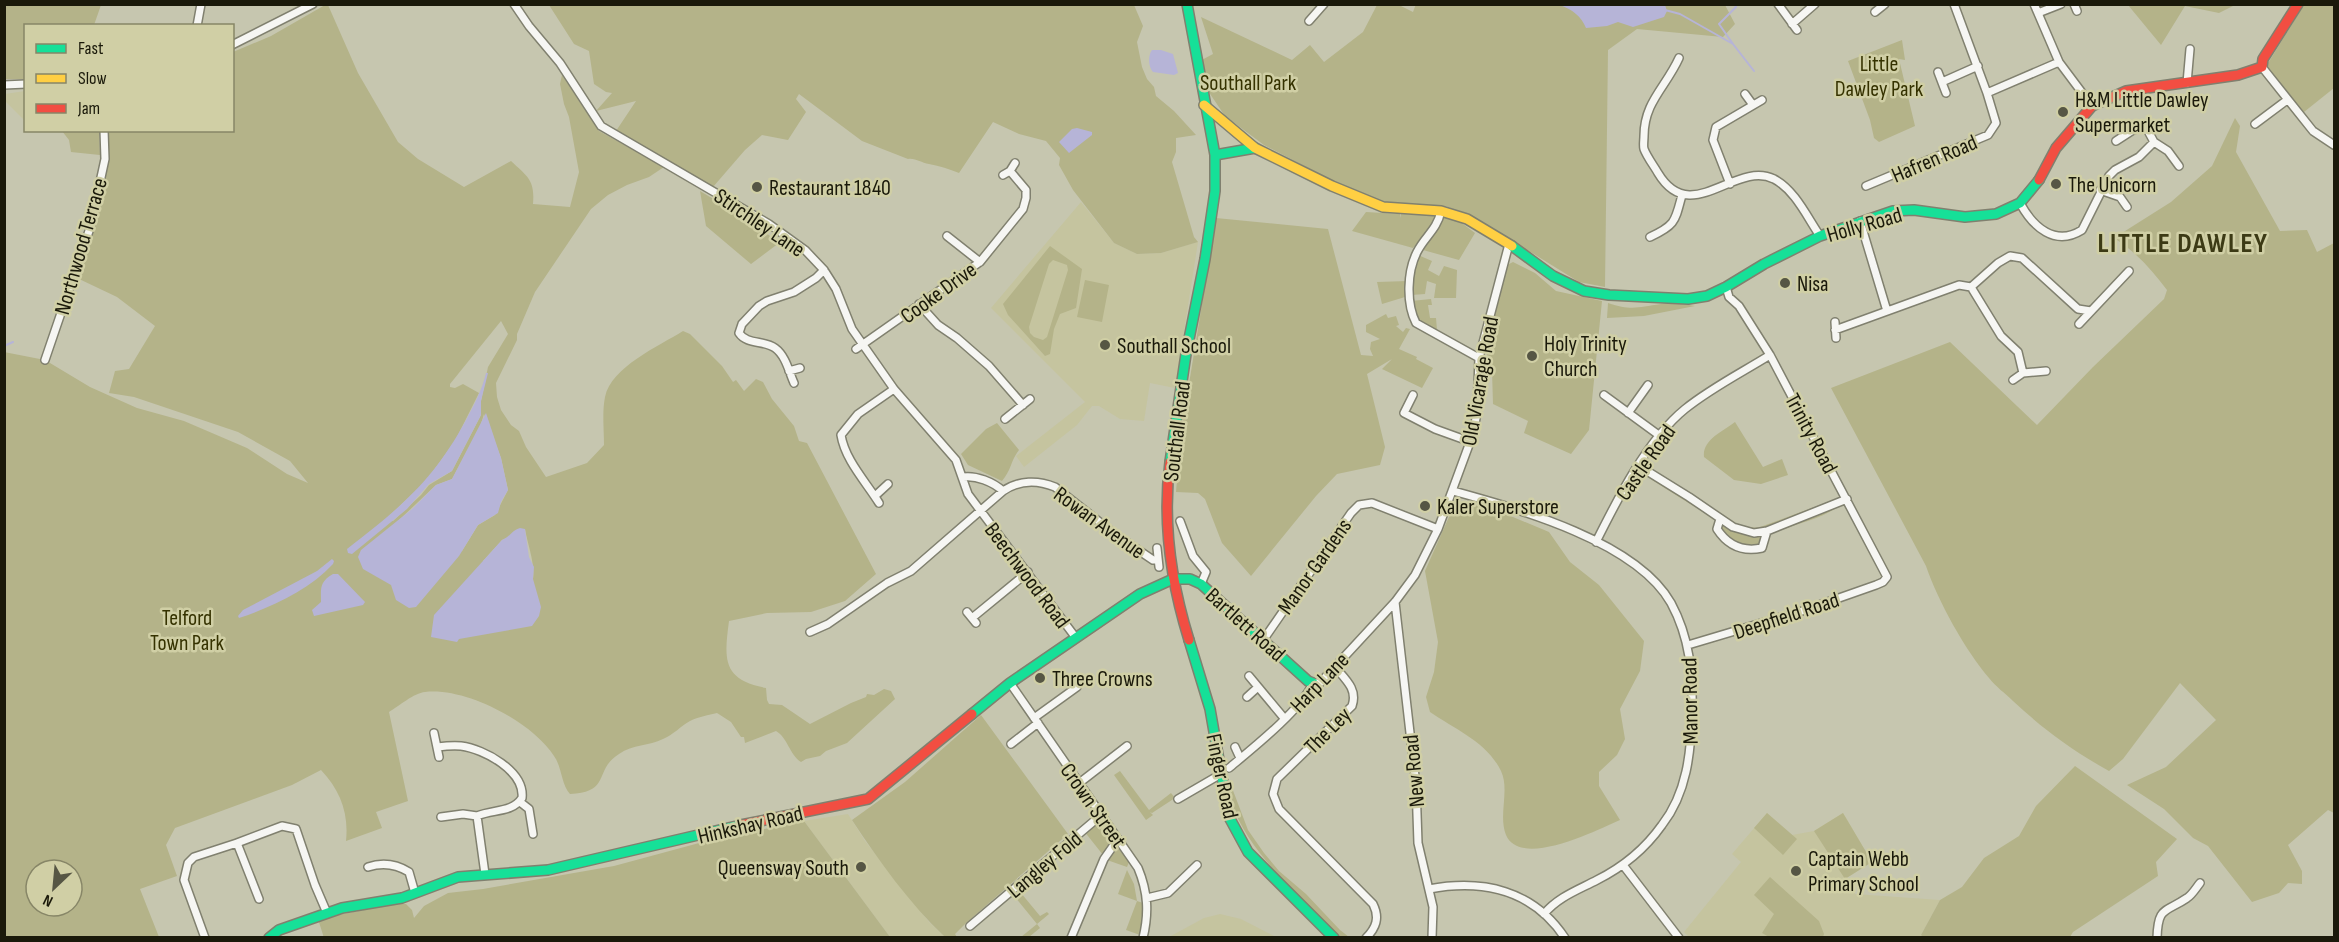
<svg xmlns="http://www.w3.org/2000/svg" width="2339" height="942" font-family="'Sofia Sans Condensed',sans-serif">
<rect width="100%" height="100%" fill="#c6c6af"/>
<path fill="#c5c49f" d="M 25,91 L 26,91 L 25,121 L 4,100 L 5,94 Z
M 1081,202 L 1114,243 L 1137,254 L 1161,253 L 1198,242 L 1175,388 L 1150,383 L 1144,421 L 1120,419 L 1099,406 L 1092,406 L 1077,425 L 1024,467 L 1016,456 L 1085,402 L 991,308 Z
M 1767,813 L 1792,835 L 1814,831 L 1843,813 L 1872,862 L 1845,879 L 1855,894 L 1940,900 L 1921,935 L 1924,937 L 1690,938 L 1684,932 L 1741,862 L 1732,854 Z
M 848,814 L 865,841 L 929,922 L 945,937 L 890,937 L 804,821 Z
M 1220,914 L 1241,919 L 1276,937 L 1169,937 L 1204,918 Z"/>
<path fill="#b4b389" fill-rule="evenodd" d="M 940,4 L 1134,5 L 1143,26 L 1137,42 L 1142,67 L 1147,79 L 1154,87 L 1156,96 L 1174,111 L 1196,135 L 1176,138 L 1176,152 L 1172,162 L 1194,237 L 1198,242 L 1161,253 L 1137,254 L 1114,243 L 1073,190 L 1059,165 L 1060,158 L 1046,141 L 1019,134 L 993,122 L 959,173 C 949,169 940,166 929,164 C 921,163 916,158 908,159 L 862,141 L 799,94 L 796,99 L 806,112 L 788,140 L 762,135 L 745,150 L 713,187 L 614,134 L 636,101 L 596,111 L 612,93 L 606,92 L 594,84 L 589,51 L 574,44 L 549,5 Z
M 1416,4 L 1725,5 L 1735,24 L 1723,37 L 1637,29 L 1608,50 L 1605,287 L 1579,282 L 1479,220 L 1446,206 L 1385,202 L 1337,183 L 1264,145 L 1225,116 L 1202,82 L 1198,62 L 1213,54 L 1201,17 L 1292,60 L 1310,45 L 1324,62 L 1363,32 L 1377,5 L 1399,5 L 1413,12 Z
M 4,5 L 5,4 L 101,5 L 94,25 L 26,26 L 25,79 L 5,79 Z
M 325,5 L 328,5 L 358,73 L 398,142 L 418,159 L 464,187 L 511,161 C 528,177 535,180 533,204 L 570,207 L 579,172 L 569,117 L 564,104 L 560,84 L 562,75 L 599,131 L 664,167 L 649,177 L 627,185 L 608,195 L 591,209 L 535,292 L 517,334 L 517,340 L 496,383 L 497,397 L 501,410 L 511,425 L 519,431 L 526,447 L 546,477 L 587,463 L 604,445 C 604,430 602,412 605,397 C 611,367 659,346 683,331 L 690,334 L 722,366 L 733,382 L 736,380 L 744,391 L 756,379 L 763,382 L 772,399 L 794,426 L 799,441 L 807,443 L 876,574 L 845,601 L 811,612 L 767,613 L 729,621 C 724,659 722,680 766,688 L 767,700 L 769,704 L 782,705 L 810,724 L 851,703 L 866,697 L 867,694 L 874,695 L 884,689 L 891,691 L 895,699 L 847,743 L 826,751 L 820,756 L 806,759 L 801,762 C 789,754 788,738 776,731 L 745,743 L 744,737 L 741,737 L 731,722 L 717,713 C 709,715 698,717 690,721 C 681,726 673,735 663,739 C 649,746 633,744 619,754 C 593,770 612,792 570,794 C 561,784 562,767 554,756 C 532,722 466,687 425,692 C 414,693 399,706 389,712 L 408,801 L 376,812 L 382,828 L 346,841 C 349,813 340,790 321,770 L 292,785 L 175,828 L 166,845 L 177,876 L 140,889 L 159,937 L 5,937 L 4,352 L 45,360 L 90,387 L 137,408 L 184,421 L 247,448 L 287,474 L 308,483 L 290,461 L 238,432 L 134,397 L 109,393 L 115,371 L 129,369 L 155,326 L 117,297 L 77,278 L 91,236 L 109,159 L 108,131 L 232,130 L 233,52 L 271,36 ZM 501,321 L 508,334 L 488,367 L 481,401 L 481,415 L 452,471 L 429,485 L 421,495 L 393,521 L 387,518 L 426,481 L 455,441 L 479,393 L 463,384 L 455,388 L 450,387 L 450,384 ZM 484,414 L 501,458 L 508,490 L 495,515 L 478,525 L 462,551 L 397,522 L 436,485 L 452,479 L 480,427 ZM 525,529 C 528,546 535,563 533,579 L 483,561 L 502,540 ZM 36,870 L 72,870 L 72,906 L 36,906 Z
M 2128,5 L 2235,5 L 2219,13 L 2185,6 L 2161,45 Z
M 2304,5 L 2334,5 L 2334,88 L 2304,112 L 2265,68 Z
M 1902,40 L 1905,60 L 1899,59 L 1915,126 L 1879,142 L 1874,138 L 1870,120 L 1848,61 Z
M 2235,118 L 2240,126 L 2236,152 L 2280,231 L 2307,230 L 2317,252 L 2334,243 L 2334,813 L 2328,810 L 2288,845 L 2302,871 L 2302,884 L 2288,883 L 2279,893 L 2252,902 L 2208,846 L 2193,838 L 2164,809 L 2127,785 L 2166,767 L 2216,720 L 2180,683 L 2123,759 L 2109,771 C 2073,751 2043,729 2013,701 C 2005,693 1996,687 1989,678 C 1965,650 1938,601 1926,566 L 1831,388 L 1950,342 L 2037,425 L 2093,367 L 2164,299 L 2167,290 C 2152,270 2136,252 2114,238 L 2171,202 L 2212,166 Z
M 62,131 L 99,131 L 100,155 L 71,152 L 69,140 Z
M 700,191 L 752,222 L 779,243 L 751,264 L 706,226 Z
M 1366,212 L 1400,214 L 1400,218 L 1401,214 L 1439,215 L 1413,248 L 1352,231 Z
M 1442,215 L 1451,215 L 1475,233 L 1459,260 L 1423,250 L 1440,226 Z
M 1216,218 L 1328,229 L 1361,355 L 1373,356 L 1370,349 L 1371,342 L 1380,339 L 1366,332 L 1366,325 L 1386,314 L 1388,318 L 1396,316 L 1399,325 L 1396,326 L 1403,332 L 1406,328 L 1410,329 L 1399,349 L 1417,357 L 1416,359 L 1433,368 L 1422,388 L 1382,369 L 1392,359 L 1367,374 L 1385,447 L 1380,465 L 1337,474 L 1316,496 L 1251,576 L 1222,543 L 1205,499 L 1198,493 L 1176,492 L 1181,433 Z
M 1050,246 L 1082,269 L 1076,308 L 1060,314 L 1054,329 L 1050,354 L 1045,356 L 1008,315 L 1003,304 ZM 1053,260 L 1067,265 L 1068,270 L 1047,337 L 1043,340 L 1034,337 L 1030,333 L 1029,327 L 1049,264 Z
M 1418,255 L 1432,261 L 1428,270 L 1439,276 L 1444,266 L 1457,270 L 1456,298 L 1434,298 L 1436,284 L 1427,281 L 1425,294 L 1411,295 L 1414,269 Z
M 1513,262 L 1535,273 L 1556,291 L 1602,301 L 1589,430 L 1571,454 L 1524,433 L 1528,421 L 1493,404 L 1492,371 L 1485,349 L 1505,266 Z
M 1085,280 L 1109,285 L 1102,322 L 1077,317 Z
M 1408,281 L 1405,297 L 1382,304 L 1377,282 Z
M 1431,299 L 1432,305 L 1428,305 L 1430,318 L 1436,318 L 1437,330 C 1422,324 1413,317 1411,301 Z
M 1608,303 C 1632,311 1638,307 1661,304 C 1672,302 1684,304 1695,306 L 1644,316 L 1607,318 Z
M 1735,422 L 1763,467 L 1782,459 L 1788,475 L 1761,484 L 1734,480 L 1704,457 C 1702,440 1722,432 1735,422 Z
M 997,423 L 1019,450 C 1011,460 1011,471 1002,481 L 968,465 L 961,454 L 986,429 Z
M 1639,466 L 1664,481 L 1669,480 L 1737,524 C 1747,527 1753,529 1763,526 L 1833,500 L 1847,499 C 1831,517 1798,523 1775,532 L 1767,531 L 1762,548 L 1736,548 L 1717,529 L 1720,519 L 1714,519 L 1644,475 Z
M 1456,501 L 1494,509 L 1549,532 L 1570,562 L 1599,585 L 1644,641 L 1640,671 L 1620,709 L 1625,739 L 1617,755 L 1599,772 L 1599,786 L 1620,820 C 1597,830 1521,869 1506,835 C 1498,815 1510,790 1501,771 C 1487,742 1456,730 1430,712 L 1426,697 L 1434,672 L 1438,642 L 1425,571 Z
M 981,715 L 1068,834 L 966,923 L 955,934 L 957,937 L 945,937 C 909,903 879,861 852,820 L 905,782 Z
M 2075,766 L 2177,839 L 2156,862 L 2158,876 L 2073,932 L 2070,937 L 1924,938 L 1921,935 L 1940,900 L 1962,887 L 1984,858 L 2019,836 L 2036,806 Z
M 1120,771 L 1149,810 L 1171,793 L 1175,798 L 1152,813 L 1150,812 L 1153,815 L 1146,820 L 1114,775 Z
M 1225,775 L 1229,780 L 1248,830 L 1264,853 L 1279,871 L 1306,894 L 1340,930 L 1349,937 L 1341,937 L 1332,930 C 1295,890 1250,855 1231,802 C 1227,794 1227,783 1225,775 Z
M 1767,813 L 1797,839 L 1783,855 L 1754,828 Z
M 1843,813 L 1872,862 L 1845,879 L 1814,831 Z
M 1100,816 L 1118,839 L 1115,844 L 1129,862 L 1127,867 L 1107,860 L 1084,831 Z
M 804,821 L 890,937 L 324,938 L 318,919 L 394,904 L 406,904 L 412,910 L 414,918 L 424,906 L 448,893 L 483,889 L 614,866 L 714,839 Z
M 1127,870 L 1134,884 L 1137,901 L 1143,903 L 1140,935 L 1126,930 L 1137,901 L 1118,894 Z
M 1770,877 L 1819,921 L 1824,934 L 1823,937 L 1769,937 L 1762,933 L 1774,914 L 1754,895 Z
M 1022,882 L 1027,888 L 1021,893 L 1040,916 L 1047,912 L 1049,914 L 1037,924 L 1040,928 L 1029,937 L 1021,937 L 1037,924 L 1010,891 Z"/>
<path fill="#b6b4d7" d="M 1560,5 L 1665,5 L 1667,11 L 1664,17 L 1633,27 L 1618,22 L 1607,26 L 1586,28 C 1581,16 1573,10 1560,5 Z
M 1152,50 L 1161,50 L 1173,54 L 1178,73 L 1174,75 L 1153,72 C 1148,67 1148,55 1152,50 Z
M 1077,128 L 1092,132 L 1092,135 L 1069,153 L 1059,142 L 1072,129 Z
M 486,373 L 488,373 L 481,401 L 481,415 L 452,471 L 429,484 L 407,509 L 352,554 L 348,553 L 347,549 C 400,508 433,481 466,420 C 474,405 482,390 486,373 Z
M 486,413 L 501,458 L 508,490 L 501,502 L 498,513 L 478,525 L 459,556 L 416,607 L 409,608 L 396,600 L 391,585 L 363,569 L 358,557 L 361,550 L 412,509 L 436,485 L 452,479 Z
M 520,528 L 525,529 L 529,557 L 534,567 L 533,579 L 541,607 L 539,616 L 532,626 L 459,639 L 457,642 L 431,637 L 434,615 L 502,540 C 510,537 512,530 520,528 Z
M 332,559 L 334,561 L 333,564 C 309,590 272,607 239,618 L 238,616 L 243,610 L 317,571 Z
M 333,574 L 338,574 L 365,602 L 363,605 L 314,616 L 312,610 L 321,602 C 321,589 319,582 333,574 Z"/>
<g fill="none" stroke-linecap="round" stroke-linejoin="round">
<path stroke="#b6b4d7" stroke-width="2" d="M 1665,10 L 1680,14 L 1733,44 L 1754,71
M 1733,44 L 1719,24 L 1736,7 L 1735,4
M 4,346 L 13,342"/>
<defs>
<path id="street" d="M 514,4 L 529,26 L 560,63 L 601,126 L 769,224 L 805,250 L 824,270 L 836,289 L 852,329 L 894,389 L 956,460 L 968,494 L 1076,638
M 1778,4 L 1797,30
M 2034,4 L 2059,62 L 2092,106
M 2074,4 L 2077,11
M 1875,12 L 1885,4
M 2038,13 L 2061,4
M 1309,21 L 1324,4
M 1792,24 L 1815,4
M 197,26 L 201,4
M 232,45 L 313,4
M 1679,58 C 1666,87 1644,102 1644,136 C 1644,140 1643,146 1644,149 C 1647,157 1654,166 1658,173 C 1691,228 1735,160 1774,179 C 1795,190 1807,217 1820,236
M 2262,67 L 2313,131 L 2334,145
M 1938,72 L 1946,93
M 1942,82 L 1978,66
M 2187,83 L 2190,49
M 4,85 L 26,84
M 1987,93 L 2059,62
M 1745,94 L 1753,105
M 2255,124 L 2287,100
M 2154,142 L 2168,151 L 2179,166
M 1003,175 L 1010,171 L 1015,163
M 1730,184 L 1713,140 L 1716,127 L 1762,100
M 1866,186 L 1988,135 L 1996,123 L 1987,93 L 1954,4
M 2100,190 L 2120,197 L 2127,207
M 2020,203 C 2033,227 2055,247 2082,230 L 2109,176 L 2115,170 L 2139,157 L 2154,142 L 2147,129 L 2140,128 L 2133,130 L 2116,141
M 1441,211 C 1437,230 1425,236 1417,252 C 1407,272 1406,303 1416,323 L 1479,358
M 1860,221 L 1887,311
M 947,236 L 980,262
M 1650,237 C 1676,225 1675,221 1682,195
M 1971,287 L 2001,336 L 2018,352 L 2023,373
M 919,304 L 938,325 L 957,338 L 989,366 L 1023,405
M 1835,322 L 1836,338
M 2079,324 L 2129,271
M 1835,330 L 1959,285 L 1971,287 L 1998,263 L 2010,256 L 2022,258 L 2078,309 L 2091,311
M 856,349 L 980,262 L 1023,209 L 1026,198 L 1026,190 L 1010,171
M 45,360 L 90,228 L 105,159 L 104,130
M 789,371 L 800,368
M 2013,380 L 2023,373 L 2046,371
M 794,383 C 789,372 786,356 775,348 C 764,340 747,345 739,333 L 742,324 L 759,306 L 767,301 L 794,292 L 816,278 L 824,270
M 1413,395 L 1404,413 L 1435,429 L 1471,442
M 1604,395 L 1660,436
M 1628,413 L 1648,385
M 1005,419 L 1030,399
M 1639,466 L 1689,497 L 1733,527 L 1754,533 L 1767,531 L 1847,499
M 963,477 C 976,475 993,482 1003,491
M 1453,491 C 1518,509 1636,541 1671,603 C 1690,638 1693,674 1692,713 C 1691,752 1687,793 1662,825 C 1645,849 1623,867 1597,880 C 1578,890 1558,897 1544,914
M 875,496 L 888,484
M 879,503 C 866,482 845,460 841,435 L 858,414 L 894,389
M 1720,519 L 1717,529 C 1728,546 1743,552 1762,548 L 1767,531
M 1180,521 L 1193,556 L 1206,572 L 1201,584
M 1596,542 C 1618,498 1647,440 1685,409 C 1711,388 1741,373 1770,355
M 1157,548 L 1159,567
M 1395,602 L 1416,785 L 1418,843 L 1433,907 L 1432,938
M 967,612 L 976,623
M 972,618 L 1028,572
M 810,632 L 828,624 L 887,583 L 911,571 L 1003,491 C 1019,480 1038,480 1055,487 L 1116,535 L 1153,560 L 1158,560
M 1264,639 L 1351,513 L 1359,505 L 1372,503 L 1438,529
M 1688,645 L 1802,611 L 1876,585 L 1883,582 L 1887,577 L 1770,355 L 1739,306 L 1729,297 L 1726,287
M 1335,667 C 1345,679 1358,689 1352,706 L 1277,779 L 1273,794 L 1279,809 L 1373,904 C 1380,918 1376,928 1366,938
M 1249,676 L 1284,718
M 1010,683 L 1138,868 C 1148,892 1149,913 1143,938
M 1247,697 L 1258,687
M 1034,718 L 1077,687
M 434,733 L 439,757
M 1011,744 L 1038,723
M 437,747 C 445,746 453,745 461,746 C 484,749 525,771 522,798 C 512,813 493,809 477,816 L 485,874
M 1235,747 L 1240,758
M 1229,768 C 1253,748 1301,710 1313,683 L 1320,683 L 1395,602 L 1415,575 L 1438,529 L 1473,434 L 1477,413 L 1479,358 L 1509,244
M 1078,784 L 1127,746
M 1178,799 L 1221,774
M 520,802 L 529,809 L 533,834
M 441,817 L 463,814 L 477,816
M 237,843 L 259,899
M 1623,865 L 1679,938
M 368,867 C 383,862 396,864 409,872 L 415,893
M 1429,889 C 1483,879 1533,890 1565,938
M 1147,898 L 1168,893 L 1197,865
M 970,926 L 1100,816
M 205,938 L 184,880 L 188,863 L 194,857 L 237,843 L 282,826 L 296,829 L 315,885 L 327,913
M 1071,938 L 1104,859 L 1118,839
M 2157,938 C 2158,906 2165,913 2187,898 C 2192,895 2196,888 2200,883"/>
<path id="fast" d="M 1215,155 L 1255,148
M 1512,246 L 1553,276 L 1584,291 L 1609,295 L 1688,299 L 1707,296 L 1726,287 L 1764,264 L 1820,236 L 1893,211 L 1914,210 L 1965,217 L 1996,214 L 2020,203 L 2039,180
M 1170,462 L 1186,354 L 1205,259 L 1215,191 L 1215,155 L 1187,4
M 1189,640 L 1210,709 L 1229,817 L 1248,852 L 1334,938
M 972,714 L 1010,683 L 1140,594 L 1173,579 L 1190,579 L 1201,584 L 1308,681 L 1313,683
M 269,938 L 279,930 L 342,908 L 402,898 L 458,877 L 548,870 L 741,825"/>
<path id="slow" d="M 1204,105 L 1255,148 L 1332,186 L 1383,207 L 1441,211 L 1467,219 L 1512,246"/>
<path id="jam" d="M 2039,180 L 2056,148 L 2092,106 L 2126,91 L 2238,75 L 2262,67 L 2263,59 L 2298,4
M 1170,462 C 1162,523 1171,582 1189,640
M 741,825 L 868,799 L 972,714"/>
</defs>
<use href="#street" stroke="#80806f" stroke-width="10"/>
<use href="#fast" stroke="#80806f" stroke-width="12"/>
<use href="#slow" stroke="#80806f" stroke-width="12"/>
<use href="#jam" stroke="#80806f" stroke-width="12"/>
<use href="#street" stroke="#f6f6f3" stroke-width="7"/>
<use href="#fast" stroke="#16e098" stroke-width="9"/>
<use href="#slow" stroke="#ffcf43" stroke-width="9"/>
<use href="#jam" stroke="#f24e42" stroke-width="9"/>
</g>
<g fill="#565644" stroke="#d0cfa5" stroke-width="2">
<circle cx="2063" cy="112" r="6"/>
<circle cx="2056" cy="184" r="6"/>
<circle cx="757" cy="187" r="6"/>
<circle cx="1785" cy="283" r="6"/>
<circle cx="1105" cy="345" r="6"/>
<circle cx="1532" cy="356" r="6"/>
<circle cx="1425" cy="506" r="6"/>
<circle cx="1040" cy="678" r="6"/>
<circle cx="861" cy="867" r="6"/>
<circle cx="1796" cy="871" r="6"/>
</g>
<g text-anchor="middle" stroke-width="5" stroke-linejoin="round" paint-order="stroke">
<g font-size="22" fill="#353200" stroke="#d0cfa5">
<text x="1879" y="71">Little<tspan x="1879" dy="25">Dawley Park</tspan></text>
<text x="1248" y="90">Southall Park</text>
<text x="187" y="625">Telford<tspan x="187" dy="25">Town Park</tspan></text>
</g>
<g font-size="22" fill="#1a190a" stroke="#d0cfa5" text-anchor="start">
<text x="2075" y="107">H&amp;M Little Dawley<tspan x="2075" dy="25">Supermarket</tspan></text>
<text x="2068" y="192">The Unicorn</text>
<text x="769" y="195">Restaurant 1840</text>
<text x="1797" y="291">Nisa</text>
<text x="1544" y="351">Holy Trinity<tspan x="1544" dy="25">Church</tspan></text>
<text x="1117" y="353">Southall School</text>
<text x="1437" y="514">Kaler Superstore</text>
<text x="1052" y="686">Three Crowns</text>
<text x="1808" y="866">Captain Webb<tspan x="1808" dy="25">Primary School</tspan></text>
<text x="849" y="875" text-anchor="end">Queensway South</text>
</g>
<g font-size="22" fill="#1a190a" stroke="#d0cfa5">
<text transform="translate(1934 158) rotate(-23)" y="8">Hafren Road</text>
<text transform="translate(760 222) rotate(34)" y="8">Stirchley Lane</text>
<text transform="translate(1864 224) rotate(-16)" y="8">Holly Road</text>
<text transform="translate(80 246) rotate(-74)" y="8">Northwood Terrace</text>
<text transform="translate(938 292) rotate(-36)" y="8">Cooke Drive</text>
<text transform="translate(1479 381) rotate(-80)" y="8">Old Vicarage Road</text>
<text transform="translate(1176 431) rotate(-83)" y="8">Southall Road</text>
<text transform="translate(1812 433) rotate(62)" y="8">Trinity Road</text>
<text transform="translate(1645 462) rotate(-55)" y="8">Castle Road</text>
<text transform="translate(1100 522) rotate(36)" y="8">Rowan Avenue</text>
<text transform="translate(1314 566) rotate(-55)" y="8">Manor Gardens</text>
<text transform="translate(1028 575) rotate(53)" y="8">Beechwood Road</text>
<text transform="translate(1786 615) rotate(-18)" y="8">Deepfield Road</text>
<text transform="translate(1246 624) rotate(42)" y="8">Bartlett Road</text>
<text transform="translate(1319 682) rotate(-46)" y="8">Harp Lane</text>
<text transform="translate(1689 701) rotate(-91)" y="8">Manor Road</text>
<text transform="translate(1327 730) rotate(-45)" y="8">The Ley</text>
<text transform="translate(1413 771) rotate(-95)" y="8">New Road</text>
<text transform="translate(1223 776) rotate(78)" y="8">Finger Road</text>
<text transform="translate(1094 805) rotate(55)" y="8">Crown Street</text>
<text transform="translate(750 824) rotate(-13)" y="8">Hinkshay Road</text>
<text transform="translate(1044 864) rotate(-40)" y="8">Langley Fold</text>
</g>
<g font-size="28" font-weight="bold" letter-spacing="1.5" fill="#3c3a15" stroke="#d0cfa5">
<text x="2183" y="252">LITTLE DAWLEY</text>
</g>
</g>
<rect width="2339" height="942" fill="none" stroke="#1a190a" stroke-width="12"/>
<rect x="24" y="24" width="210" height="108" fill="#d0cfa5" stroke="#878667" stroke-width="1.5"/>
<rect x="36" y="44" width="30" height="9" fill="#16e098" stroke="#878667" stroke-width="1.5"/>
<text x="78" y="54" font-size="18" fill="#1a190a">Fast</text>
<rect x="36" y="74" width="30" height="9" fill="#ffcf43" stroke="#878667" stroke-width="1.5"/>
<text x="78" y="84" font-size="18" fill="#1a190a">Slow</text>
<rect x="36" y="104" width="30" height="9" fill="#f24e42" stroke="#878667" stroke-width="1.5"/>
<text x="78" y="114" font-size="18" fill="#1a190a">Jam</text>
<g transform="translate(54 888) rotate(206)"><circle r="28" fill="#d0cfa5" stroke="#878667" stroke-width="1.5"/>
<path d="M0-4.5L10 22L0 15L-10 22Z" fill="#565644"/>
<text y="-9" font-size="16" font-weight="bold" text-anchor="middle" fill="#1a190a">N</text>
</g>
</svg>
